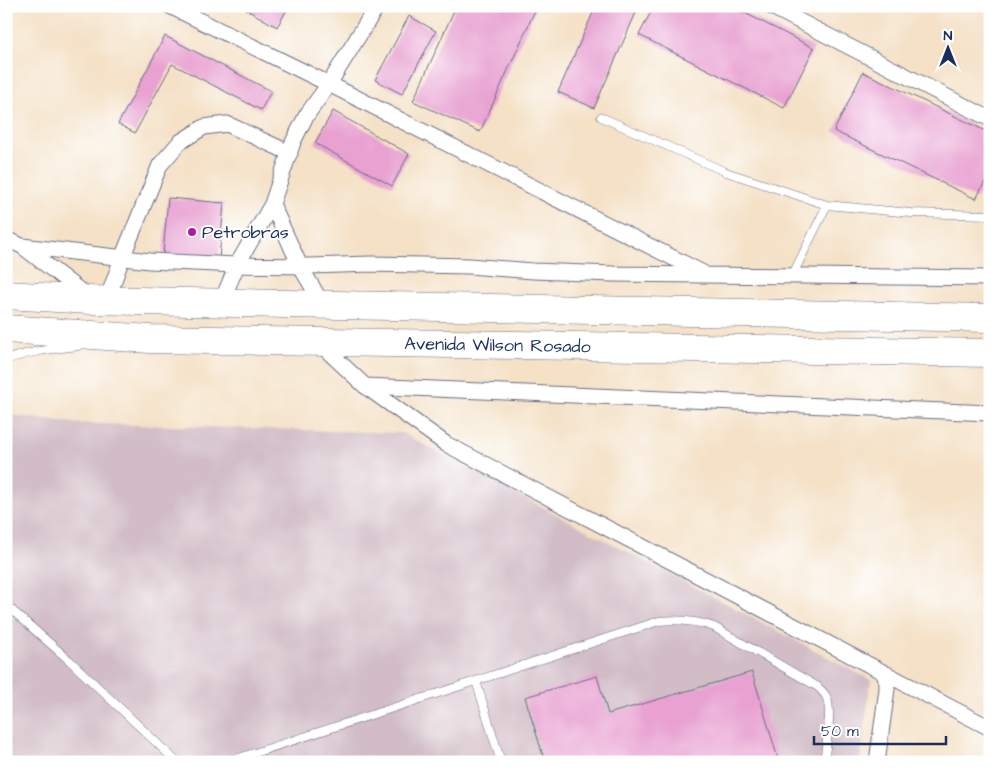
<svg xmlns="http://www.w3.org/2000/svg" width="996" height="768" font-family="'Architects Daughter',sans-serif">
<rect width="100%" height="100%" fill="#fff"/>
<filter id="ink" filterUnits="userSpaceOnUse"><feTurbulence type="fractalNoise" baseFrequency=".02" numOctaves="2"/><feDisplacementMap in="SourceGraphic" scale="10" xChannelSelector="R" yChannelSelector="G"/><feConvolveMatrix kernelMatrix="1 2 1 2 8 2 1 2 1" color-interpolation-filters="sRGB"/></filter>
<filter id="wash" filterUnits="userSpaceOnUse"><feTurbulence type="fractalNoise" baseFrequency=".0096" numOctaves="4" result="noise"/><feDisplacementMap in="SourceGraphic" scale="20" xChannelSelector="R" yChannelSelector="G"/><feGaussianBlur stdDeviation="1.12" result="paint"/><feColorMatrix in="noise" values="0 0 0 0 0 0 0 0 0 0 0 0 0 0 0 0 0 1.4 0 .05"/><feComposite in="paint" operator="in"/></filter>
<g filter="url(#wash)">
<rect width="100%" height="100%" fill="#f4e1c6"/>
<path fill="#d2bdc6" d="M 6,415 L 75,423 L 402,433 L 871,680 L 860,762 L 6,762 Z"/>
<g id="blocks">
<path fill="#e8a1d1" d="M 240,6 L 289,6 L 277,27 Z
M 456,6 L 537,6 L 480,132 L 413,101 Z
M 596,6 L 639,6 L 594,108 L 558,92 Z
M 654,6 L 731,6 L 814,48 L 784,108 L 639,35 Z
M 409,16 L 436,31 L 402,94 L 375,80 Z
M 165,36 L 271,91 L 261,110 L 172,64 L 135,133 L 118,124 Z
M 863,72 L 990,133 L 990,172 L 976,199 L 834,131 Z
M 333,111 L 409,154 L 392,186 L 315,143 Z
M 168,198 L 224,203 L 219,259 L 163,254 Z
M 752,672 L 779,762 L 644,762 L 642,758 L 628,762 L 545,762 L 525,697 L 597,676 L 608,714 Z"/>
</g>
</g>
<g filter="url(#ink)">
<use href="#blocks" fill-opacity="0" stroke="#676d82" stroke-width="1"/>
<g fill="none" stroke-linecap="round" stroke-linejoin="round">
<defs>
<path id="lane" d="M 601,117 L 726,172 L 827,205 L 911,213 L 990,215
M 792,276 L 827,205
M 6,360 C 29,351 53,349 78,346
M 6,605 L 69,660 L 177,762
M 476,681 L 501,762
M 227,762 L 659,621 C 679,619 695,620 714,627 L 818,687 C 821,690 824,693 826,696 C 833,712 826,744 824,762"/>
<path id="street" d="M 170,6 L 329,84 L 703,273
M 770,6 L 990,119
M 272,204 L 300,266 L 323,305
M 6,239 L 22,246 L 88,297
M 22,246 L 150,261 L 237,265 L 310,266 L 371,264 L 469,266 L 533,271 L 613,274 L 990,278
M 107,300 L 122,258 L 160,165 L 180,142 L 204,127 L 227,124 L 290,153
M 221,303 L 237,265 L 272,204 L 293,142 L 306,116 L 329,84 L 377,6
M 319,343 L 365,386 L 446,444 L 990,728
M 365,386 L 990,413
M 877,762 L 887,689 L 887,682 L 884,674"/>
<g id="highway">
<path d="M 6,295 L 91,300 L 990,318"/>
<path id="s1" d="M 6,329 L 150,339 L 990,353"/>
</g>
</defs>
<use href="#lane" stroke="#676d82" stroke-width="9"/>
<use href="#street" stroke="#676d82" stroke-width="17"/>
<use href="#highway" stroke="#676d82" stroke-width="29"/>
<use href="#lane" stroke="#fff" stroke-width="8"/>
<use href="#street" stroke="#fff" stroke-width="15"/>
<use href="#highway" stroke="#fff" stroke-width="28"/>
</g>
</g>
<circle fill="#b5179e" stroke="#fff" stroke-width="2" cx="192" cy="232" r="5"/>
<g text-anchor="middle" stroke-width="4" stroke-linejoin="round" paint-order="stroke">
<g font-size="18" fill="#1b2f5e" stroke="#fff" text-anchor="start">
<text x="202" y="238">Petrobras</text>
</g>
<g font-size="18" fill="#1b2f5e" stroke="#fff">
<text dy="6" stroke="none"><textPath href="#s1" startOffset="492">Avenida Wilson Rosado</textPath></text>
</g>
</g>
<rect width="996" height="768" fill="none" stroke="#fff" stroke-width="25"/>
<g transform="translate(948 48)" stroke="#ffffff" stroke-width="4" paint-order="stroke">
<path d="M0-4L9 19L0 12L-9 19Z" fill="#1b2f5e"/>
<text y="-8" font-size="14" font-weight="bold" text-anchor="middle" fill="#1b2f5e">N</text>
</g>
<path d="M814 736v8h132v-8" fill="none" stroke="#1b2f5e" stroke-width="2.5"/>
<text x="821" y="736" font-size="15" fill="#1b2f5e" stroke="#ffffff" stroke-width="4" paint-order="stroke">50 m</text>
</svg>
